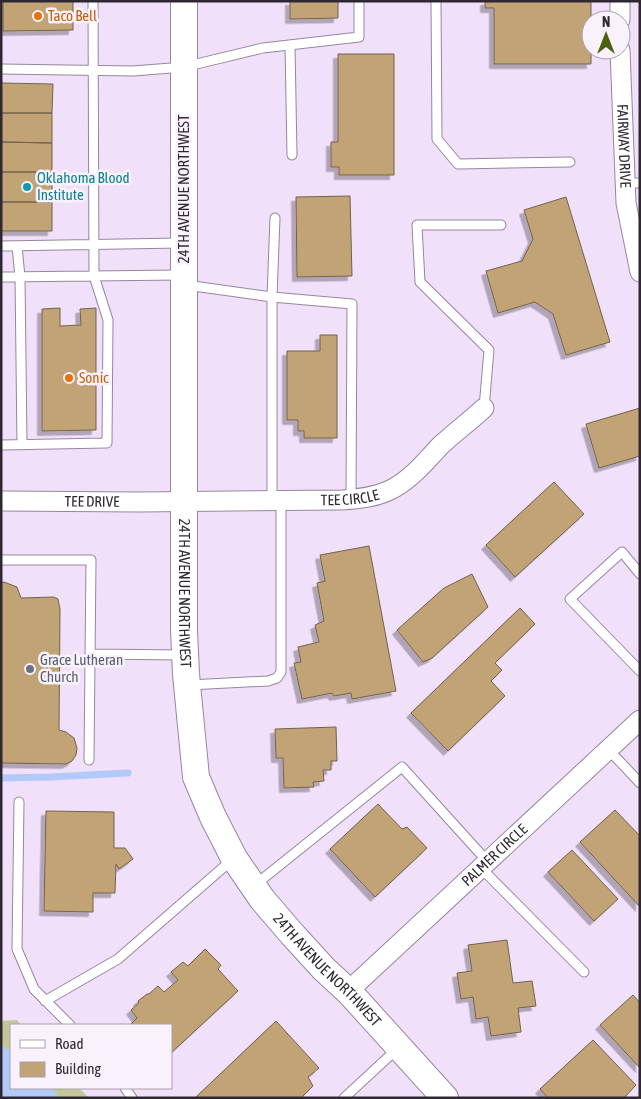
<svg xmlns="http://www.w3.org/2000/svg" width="641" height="1099" font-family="'Asap Condensed',sans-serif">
<defs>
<filter id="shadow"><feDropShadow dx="-4.5" dy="4.5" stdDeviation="0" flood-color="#0004"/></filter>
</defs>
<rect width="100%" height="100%" fill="#f1e0fa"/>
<path fill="#c4c797" d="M 17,1020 L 21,1025 L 11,1025 L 11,1088 L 79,1088 L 89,1098 L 1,1098 L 1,1021 Z"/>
<path fill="#b1caf9" d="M 11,1048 L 11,1088 L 51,1088 L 61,1098 L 1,1098 L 1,1054 Z"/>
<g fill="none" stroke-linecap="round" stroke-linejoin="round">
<path stroke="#b1caf9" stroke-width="7" d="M 1,778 L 50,777 L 128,773
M 1,1048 L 7,1056"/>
</g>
<path fill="#c1a375" stroke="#72624b" filter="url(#shadow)" d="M 3,1 L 73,1 L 73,30 L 3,31 Z
M 290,1 L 338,1 L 338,18 L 290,19 Z
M 485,1 L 591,1 L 591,64 L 494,64 L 494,8 L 485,8 Z
M 338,54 L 394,54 L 394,175 L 339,175 L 339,167 L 331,167 L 331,142 L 338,142 Z
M 1,83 L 53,84 L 52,113 L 1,113 Z
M 1,113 L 52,113 L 52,143 L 1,142 Z
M 1,142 L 52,143 L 52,172 L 1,172 Z
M 1,172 L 52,172 L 52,202 L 1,202 Z
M 350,196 L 352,276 L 297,277 L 296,197 Z
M 566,197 L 610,342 L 566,355 L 553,314 L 535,302 L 498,313 L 486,271 L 522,261 L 533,239 L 524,210 Z
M 1,202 L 52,202 L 52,231 L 1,231 Z
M 60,308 L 60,326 L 81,325 L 80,309 L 96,308 L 96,430 L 42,431 L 42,309 Z
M 320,335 L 337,335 L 337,438 L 304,438 L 304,431 L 298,431 L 298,420 L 287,420 L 287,351 L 320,351 Z
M 640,408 L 640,456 L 599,468 L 586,424 Z
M 554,482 L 584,514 L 515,577 L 486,545 Z
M 369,546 L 396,691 L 352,699 L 351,693 L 334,696 L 332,693 L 302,699 L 294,663 L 301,662 L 298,647 L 319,642 L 315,625 L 324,621 L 317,583 L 325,581 L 320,555 Z
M 472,574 L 488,607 L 432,658 L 423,662 L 397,630 L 444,588 Z
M 4,582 L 17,587 L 21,598 L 54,597 L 58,599 L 60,609 L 59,730 L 66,732 L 74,738 L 77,748 L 76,755 L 72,761 L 66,764 L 1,763 L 1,583 Z
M 520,608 L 535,624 L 495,663 L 502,670 L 491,681 L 505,696 L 448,751 L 411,713 Z
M 336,727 L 337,761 L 331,761 L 331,770 L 323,770 L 324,781 L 313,782 L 314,787 L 284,788 L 283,758 L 276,758 L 275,729 Z
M 378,804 L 402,829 L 407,827 L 427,848 L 375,897 L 330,849 Z
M 615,810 L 640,836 L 640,907 L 580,842 Z
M 46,811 L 114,812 L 114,848 L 125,848 L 133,859 L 119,869 L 116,864 L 115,893 L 93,893 L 93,912 L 44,911 Z
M 572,850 L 618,899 L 594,921 L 548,872 Z
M 507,940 L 513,983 L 532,981 L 536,1006 L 518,1008 L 521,1032 L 491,1036 L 488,1017 L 476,1019 L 473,997 L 461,999 L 457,973 L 472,971 L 468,945 Z
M 205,949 L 221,965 L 218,969 L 238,991 L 171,1053 L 171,1025 L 130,1025 L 137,1018 L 131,1010 L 139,1003 L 138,1001 L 147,994 L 149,994 L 158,986 L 164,992 L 178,980 L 171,972 L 183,962 L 188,966 Z
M 633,995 L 640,1003 L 640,1068 L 600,1025 Z
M 276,1021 L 319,1068 L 308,1077 L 313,1086 L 301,1098 L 195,1098 Z
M 593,1040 L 636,1085 L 624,1098 L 548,1098 L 540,1089 Z"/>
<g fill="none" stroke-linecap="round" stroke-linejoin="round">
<defs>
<path id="lane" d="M 436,1 L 437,139 L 458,164 L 570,162
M 290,45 L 292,155
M 1,69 L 133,71 L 184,67 L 263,48 L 359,37 L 359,1
M 624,183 L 640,183
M 1,246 L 181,243
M 17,246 L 20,277 L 22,445
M 1,277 L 181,275
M 186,285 L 272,297 L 352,304 L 351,500
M 484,408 L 489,350 L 420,282 L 417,225 L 501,225
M 1,445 L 107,443 L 108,320 L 94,276 L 93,1
M 272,501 L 272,297 L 275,218
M 1,560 L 91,560 L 89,760
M 640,574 L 622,552 L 570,599 L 640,671
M 91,654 L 183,655
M 189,685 L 268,681 L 277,678 L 281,672 L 281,501
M 608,749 L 640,783
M 19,802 L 17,949 L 34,989 L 70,1025
M 481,868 L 584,972
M 255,885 L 402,767 L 487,861
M 45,1001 L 118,959 L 233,859
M 125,1088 L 132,1098
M 344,1098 L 397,1049"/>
<g id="street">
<path d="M 620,1 L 620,20"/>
<path id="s1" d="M 620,50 L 626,203 L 640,272"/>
<path id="s2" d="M 1,501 L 139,502 L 342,500 C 360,499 378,497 394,488 C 412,478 426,461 440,446 C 454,433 470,421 484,408"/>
<path id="s3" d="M 350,993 L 358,982 L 385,957 L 640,720"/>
</g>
<g id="secondary">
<path id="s4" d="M 184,1 L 184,630 L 186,674 L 196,777 L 213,817 L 234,858 L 262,899 L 292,934 L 324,969 L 350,993 L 445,1098"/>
</g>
</defs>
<use href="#lane" stroke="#96869e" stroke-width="11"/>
<use href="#street" stroke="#96869e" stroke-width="21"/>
<use href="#secondary" stroke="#96869e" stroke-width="28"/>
<use href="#lane" stroke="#fff" stroke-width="9"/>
<use href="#street" stroke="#fff" stroke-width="19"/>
<use href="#secondary" stroke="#fff" stroke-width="26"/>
</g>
<g fill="#e8710a" stroke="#f9f2fc" stroke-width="2">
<circle cx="38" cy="16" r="5"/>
<circle cx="69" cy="378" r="5"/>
</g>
<circle fill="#0f9aa8" stroke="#f9f2fc" stroke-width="2" cx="27" cy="187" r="5"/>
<circle fill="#6b7280" stroke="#f9f2fc" stroke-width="2" cx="30" cy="669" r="5"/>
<g text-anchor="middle" stroke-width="5" stroke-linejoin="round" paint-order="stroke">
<g font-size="15" fill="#c56008" stroke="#f9f2fc" text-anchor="start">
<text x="48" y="21">Taco Bell</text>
<text x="79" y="383">Sonic</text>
</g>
<g font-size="15" fill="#2f2832" stroke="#f9f2fc">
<text dy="5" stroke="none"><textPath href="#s1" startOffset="96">FAIRWAY DRIVE</textPath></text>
<text transform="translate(184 189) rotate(-90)" y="5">24TH AVENUE NORTHWEST</text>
<text dy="5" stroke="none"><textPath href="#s2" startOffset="349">TEE CIRCLE</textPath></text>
<text dy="5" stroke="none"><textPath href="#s2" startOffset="91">TEE DRIVE</textPath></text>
<text dy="5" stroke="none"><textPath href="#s4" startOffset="592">24TH AVENUE NORTHWEST</textPath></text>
<text dy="5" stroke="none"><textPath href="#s3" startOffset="200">PALMER CIRCLE</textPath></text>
<text dy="5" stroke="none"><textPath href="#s4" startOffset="1012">24TH AVENUE NORTHWEST</textPath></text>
</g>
<g font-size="15" fill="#0d838f" stroke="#f9f2fc" text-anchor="start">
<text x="37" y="183">Oklahoma Blood<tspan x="37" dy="17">Institute</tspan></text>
</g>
<g font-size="15" fill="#5b616d" stroke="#f9f2fc" text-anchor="start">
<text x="40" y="665">Grace Lutheran<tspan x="40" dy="17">Church</tspan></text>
</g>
</g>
<rect width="641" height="1099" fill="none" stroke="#2f2832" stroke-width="5"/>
<rect x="10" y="1024" width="162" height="65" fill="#f9f2fc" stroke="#a8a1ab"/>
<rect x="20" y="1040" width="25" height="8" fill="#ffffff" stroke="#a8a1ab"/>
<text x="55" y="1049" font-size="15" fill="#2f2832">Road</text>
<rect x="20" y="1062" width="25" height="15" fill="#c1a375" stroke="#a8a1ab"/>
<text x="55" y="1074" font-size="15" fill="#2f2832">Building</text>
<g transform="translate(606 35)"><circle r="24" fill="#f9f2fc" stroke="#a8a1ab"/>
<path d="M0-4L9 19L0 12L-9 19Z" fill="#4c610c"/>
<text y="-8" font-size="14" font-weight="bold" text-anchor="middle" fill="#2f2832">N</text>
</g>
</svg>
